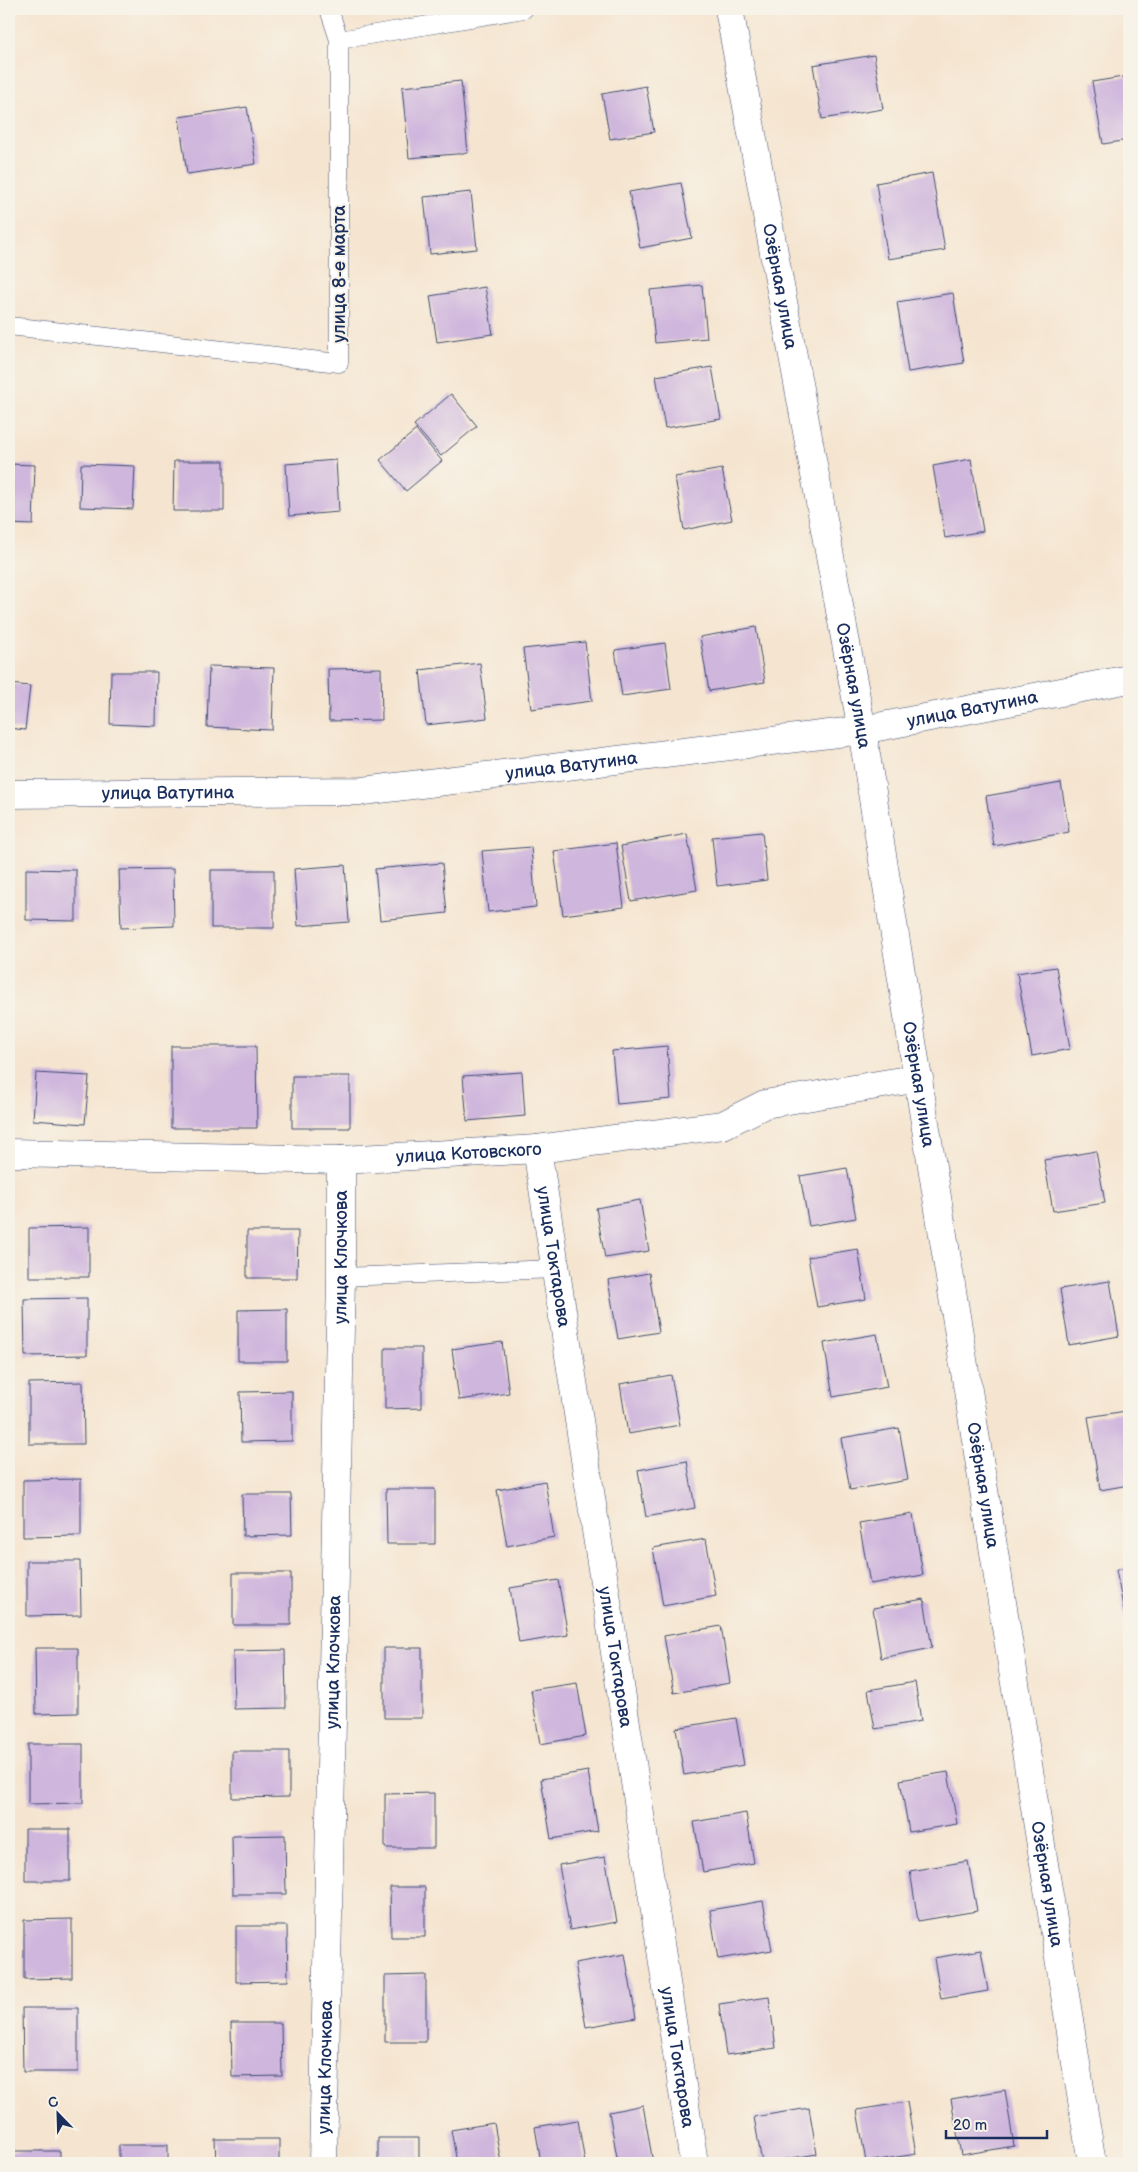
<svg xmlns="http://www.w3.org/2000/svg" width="1138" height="2172" font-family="'Balsamiq Sans',sans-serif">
<rect width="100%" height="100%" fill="#f7f3e8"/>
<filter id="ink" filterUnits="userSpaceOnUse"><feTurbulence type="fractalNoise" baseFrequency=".02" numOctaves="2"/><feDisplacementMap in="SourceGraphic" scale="10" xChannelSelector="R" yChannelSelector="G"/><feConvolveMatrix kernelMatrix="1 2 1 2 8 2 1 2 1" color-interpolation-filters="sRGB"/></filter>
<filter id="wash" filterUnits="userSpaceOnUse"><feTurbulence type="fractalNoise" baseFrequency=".0096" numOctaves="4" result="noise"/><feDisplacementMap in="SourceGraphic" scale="20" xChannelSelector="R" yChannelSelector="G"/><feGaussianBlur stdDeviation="1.12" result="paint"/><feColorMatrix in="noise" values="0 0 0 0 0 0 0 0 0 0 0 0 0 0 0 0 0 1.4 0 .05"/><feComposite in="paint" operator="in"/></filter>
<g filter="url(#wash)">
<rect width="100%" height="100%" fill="#f5e5d0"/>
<g id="blocks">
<path fill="#cfb6dd" d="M 874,55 L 883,109 L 822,119 L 813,65 Z
M 1129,76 L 1129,140 L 1103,144 L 1092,82 Z
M 461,81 L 468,153 L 409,158 L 402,87 Z
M 646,86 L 654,132 L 610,139 L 602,94 Z
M 247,107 L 256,164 L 187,174 L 179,117 Z
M 932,173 L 945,250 L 888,259 L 876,183 Z
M 681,183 L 692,238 L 640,248 L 629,192 Z
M 471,192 L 477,249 L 430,254 L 424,197 Z
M 702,285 L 707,338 L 655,343 L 650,290 Z
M 485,287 L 493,334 L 437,342 L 430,296 Z
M 953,293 L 964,363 L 908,372 L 897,302 Z
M 712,367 L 721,419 L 665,428 L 656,376 Z
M 451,394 L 477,426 L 441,456 L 414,425 Z
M 416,430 L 442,461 L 406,491 L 380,460 Z
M 971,459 L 983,531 L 945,538 L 933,466 Z
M 336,460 L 339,512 L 289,516 L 286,464 Z
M 174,461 L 224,461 L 224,511 L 173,511 Z
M 9,464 L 35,465 L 33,525 L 9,524 Z
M 81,464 L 135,466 L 133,509 L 80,507 Z
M 722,469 L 732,520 L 684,530 L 675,477 Z
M 756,627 L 765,682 L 709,691 L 700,637 Z
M 585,642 L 592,701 L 531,709 L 523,649 Z
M 665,643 L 671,689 L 622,696 L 615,650 Z
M 480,663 L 487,718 L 426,725 L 420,670 Z
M 209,666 L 274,668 L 272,730 L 207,727 Z
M 381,668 L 382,720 L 329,721 L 328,669 Z
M 111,672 L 157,672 L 156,726 L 110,724 Z
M 9,684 L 30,686 L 25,730 L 9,728 Z
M 1061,783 L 1069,832 L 994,846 L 986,796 Z
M 762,832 L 767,880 L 717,886 L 712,837 Z
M 687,834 L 697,890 L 631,901 L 621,846 Z
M 616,843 L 624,907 L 563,915 L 554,851 Z
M 531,847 L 536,907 L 488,912 L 482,851 Z
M 442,863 L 447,913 L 380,920 L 375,869 Z
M 345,865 L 349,922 L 298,926 L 294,869 Z
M 26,869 L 76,870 L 76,921 L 26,920 Z
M 173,869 L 174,926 L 121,928 L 119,870 Z
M 211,870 L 274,870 L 274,928 L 211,928 Z
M 1056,967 L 1070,1049 L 1032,1056 L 1017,973 Z
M 171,1046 L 256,1046 L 257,1128 L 171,1128 Z
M 667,1046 L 671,1099 L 617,1104 L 612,1051 Z
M 522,1072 L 525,1116 L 467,1121 L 463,1076 Z
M 36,1073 L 89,1076 L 85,1124 L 33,1120 Z
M 292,1076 L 350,1076 L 350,1128 L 292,1128 Z
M 1096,1151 L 1105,1203 L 1053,1211 L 1044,1160 Z
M 847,1168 L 856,1218 L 809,1226 L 800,1176 Z
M 640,1200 L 649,1251 L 605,1258 L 596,1208 Z
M 89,1227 L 89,1277 L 29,1277 L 29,1228 Z
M 247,1231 L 298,1231 L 297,1278 L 247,1278 Z
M 858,1249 L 866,1299 L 817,1307 L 808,1257 Z
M 649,1273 L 659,1332 L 618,1339 L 608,1280 Z
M 1110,1281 L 1119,1336 L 1069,1345 L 1060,1289 Z
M 87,1298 L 87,1355 L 25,1356 L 24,1299 Z
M 287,1309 L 287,1361 L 238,1361 L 238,1310 Z
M 877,1334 L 887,1387 L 833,1397 L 824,1343 Z
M 502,1342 L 509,1393 L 459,1400 L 452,1349 Z
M 385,1348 L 422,1348 L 422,1408 L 385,1409 Z
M 671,1375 L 680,1425 L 628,1434 L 620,1384 Z
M 83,1382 L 84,1444 L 29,1444 L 29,1383 Z
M 292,1391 L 292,1441 L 241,1442 L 240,1392 Z
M 1126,1411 L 1129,1428 L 1129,1485 L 1100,1490 L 1088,1417 Z
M 899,1428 L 908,1480 L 850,1490 L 841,1438 Z
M 687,1461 L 695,1508 L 646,1517 L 638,1470 Z
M 81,1479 L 81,1536 L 23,1537 L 23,1480 Z
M 545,1481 L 554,1537 L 507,1546 L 497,1490 Z
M 386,1489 L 435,1489 L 435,1544 L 387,1544 Z
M 242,1494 L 291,1494 L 292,1535 L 243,1536 Z
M 913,1514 L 923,1575 L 870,1584 L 859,1523 Z
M 706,1539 L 716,1596 L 663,1606 L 653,1548 Z
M 27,1561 L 80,1561 L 81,1615 L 27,1616 Z
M 1129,1567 L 1129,1616 L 1125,1617 L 1116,1570 Z
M 233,1573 L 291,1573 L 291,1625 L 233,1625 Z
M 558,1580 L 568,1635 L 519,1643 L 510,1588 Z
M 924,1599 L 932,1648 L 881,1658 L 873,1608 Z
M 721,1626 L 730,1683 L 674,1693 L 664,1636 Z
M 35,1648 L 78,1648 L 78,1713 L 36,1714 Z
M 384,1648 L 422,1648 L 422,1718 L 384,1718 Z
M 285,1650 L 286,1708 L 234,1709 L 233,1651 Z
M 915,1682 L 921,1721 L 875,1729 L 868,1690 Z
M 577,1683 L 586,1736 L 540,1744 L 531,1690 Z
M 736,1718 L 744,1765 L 684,1775 L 676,1728 Z
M 28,1744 L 83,1744 L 83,1803 L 28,1804 Z
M 232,1751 L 289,1751 L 289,1797 L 232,1798 Z
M 588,1771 L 598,1831 L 551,1839 L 541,1779 Z
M 948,1772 L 957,1824 L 909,1832 L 900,1780 Z
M 434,1793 L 434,1848 L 385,1848 L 385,1794 Z
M 746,1813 L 754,1863 L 703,1872 L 694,1822 Z
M 25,1829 L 70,1829 L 70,1881 L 25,1881 Z
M 285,1835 L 286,1894 L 233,1894 L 232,1836 Z
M 605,1857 L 617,1922 L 570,1930 L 559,1865 Z
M 968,1861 L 977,1911 L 918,1921 L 910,1871 Z
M 390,1887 L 425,1887 L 425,1937 L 391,1937 Z
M 763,1901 L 772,1950 L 718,1959 L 710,1910 Z
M 72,1919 L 72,1978 L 24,1979 L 24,1920 Z
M 236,1926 L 287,1926 L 288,1981 L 236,1982 Z
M 981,1950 L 988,1991 L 941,1999 L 934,1958 Z
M 625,1954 L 636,2018 L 586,2027 L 575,1963 Z
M 426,1975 L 426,2042 L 385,2042 L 385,1976 Z
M 769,1997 L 776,2048 L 726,2055 L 719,2004 Z
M 22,2008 L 78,2008 L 78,2072 L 23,2072 Z
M 231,2023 L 281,2023 L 282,2076 L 232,2077 Z
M 1005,2090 L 1014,2146 L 961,2155 L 951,2099 Z
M 907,2102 L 916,2154 L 866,2162 L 857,2110 Z
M 643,2105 L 653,2163 L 618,2163 L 609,2112 Z
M 809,2108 L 817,2154 L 762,2163 L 754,2117 Z
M 578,2120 L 585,2163 L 541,2163 L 535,2127 Z
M 494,2123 L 501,2163 L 457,2163 L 451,2130 Z
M 378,2138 L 419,2138 L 419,2163 L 378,2163 Z
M 215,2139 L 279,2139 L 279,2163 L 216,2163 Z
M 119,2145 L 168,2145 L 168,2163 L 119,2163 Z
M 9,2151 L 60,2151 L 60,2163 L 9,2163 Z"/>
</g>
</g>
<g filter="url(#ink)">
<use href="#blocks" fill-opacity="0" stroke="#3c4a6f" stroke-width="1"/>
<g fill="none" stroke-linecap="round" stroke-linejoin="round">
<defs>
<path id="service" d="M 329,9 L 339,40
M 9,326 L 339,363 L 339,40 L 524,9
M 341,1277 L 557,1269"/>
<g id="minor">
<path id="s1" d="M 537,1149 L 694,2163"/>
<path id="s2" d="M 9,1153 L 341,1160 L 537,1149 L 723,1125 L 765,1104 L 919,1078"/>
<path id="s3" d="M 323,2163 L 341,1277 L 341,1160"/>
</g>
<g id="tertiary">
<path id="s4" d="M 729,9 L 862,730 L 1092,2163"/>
<path id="s5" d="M 9,794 L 363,791 L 862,730 L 1129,679"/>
</g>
</defs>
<use href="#service" stroke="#3c4a6f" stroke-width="19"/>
<use href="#minor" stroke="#3c4a6f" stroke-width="29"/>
<use href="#tertiary" stroke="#3c4a6f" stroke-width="29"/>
<use href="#service" stroke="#fff" stroke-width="18"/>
<use href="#minor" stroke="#fff" stroke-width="28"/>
<use href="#tertiary" stroke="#fff" stroke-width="28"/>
</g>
</g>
<g text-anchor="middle" stroke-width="4" stroke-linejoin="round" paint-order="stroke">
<g font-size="18" fill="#1b2f5e" stroke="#f7f3e8">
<text transform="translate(339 274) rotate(-90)" y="6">улица 8-е марта</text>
<text dy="6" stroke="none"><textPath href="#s4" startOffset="282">Озёрная улица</textPath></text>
<text dy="6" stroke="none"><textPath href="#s4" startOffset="688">Озёрная улица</textPath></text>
<text dy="6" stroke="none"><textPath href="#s5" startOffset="969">улица Ватутина</textPath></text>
<text dy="6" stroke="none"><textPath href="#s5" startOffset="564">улица Ватутина</textPath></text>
<text dy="6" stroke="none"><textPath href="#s5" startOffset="159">улица Ватутина</textPath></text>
<text dy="6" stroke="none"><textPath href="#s4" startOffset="1092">Озёрная улица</textPath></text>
<text dy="6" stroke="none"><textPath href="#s2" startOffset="460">улица Котовского</textPath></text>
<text dy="6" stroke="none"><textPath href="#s1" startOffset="109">улица Токтарова</textPath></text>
<text dy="6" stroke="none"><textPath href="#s3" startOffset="906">улица Клочкова</textPath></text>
<text dy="6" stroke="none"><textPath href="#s4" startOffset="1498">Озёрная улица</textPath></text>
<text dy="6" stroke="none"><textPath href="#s1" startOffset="514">улица Токтарова</textPath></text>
<text dy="6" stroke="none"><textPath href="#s3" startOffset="501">улица Клочкова</textPath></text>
<text dy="6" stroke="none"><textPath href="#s4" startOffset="1902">Озёрная улица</textPath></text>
<text dy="6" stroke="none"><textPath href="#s1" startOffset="919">улица Токтарова</textPath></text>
<text dy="6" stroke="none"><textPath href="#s3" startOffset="96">улица Клочкова</textPath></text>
</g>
</g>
<rect width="1138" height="2172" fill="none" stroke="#f7f3e8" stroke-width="30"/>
<g transform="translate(58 2114) rotate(337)" stroke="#f7f3e8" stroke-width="4" paint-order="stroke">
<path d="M0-4L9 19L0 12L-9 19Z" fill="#1b2f5e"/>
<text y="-8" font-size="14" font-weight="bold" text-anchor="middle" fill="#1b2f5e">С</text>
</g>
<path d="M946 2130v8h101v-8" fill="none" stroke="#1b2f5e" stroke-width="2.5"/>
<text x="953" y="2130" font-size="15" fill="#1b2f5e" stroke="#f7f3e8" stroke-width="4" paint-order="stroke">20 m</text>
</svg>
